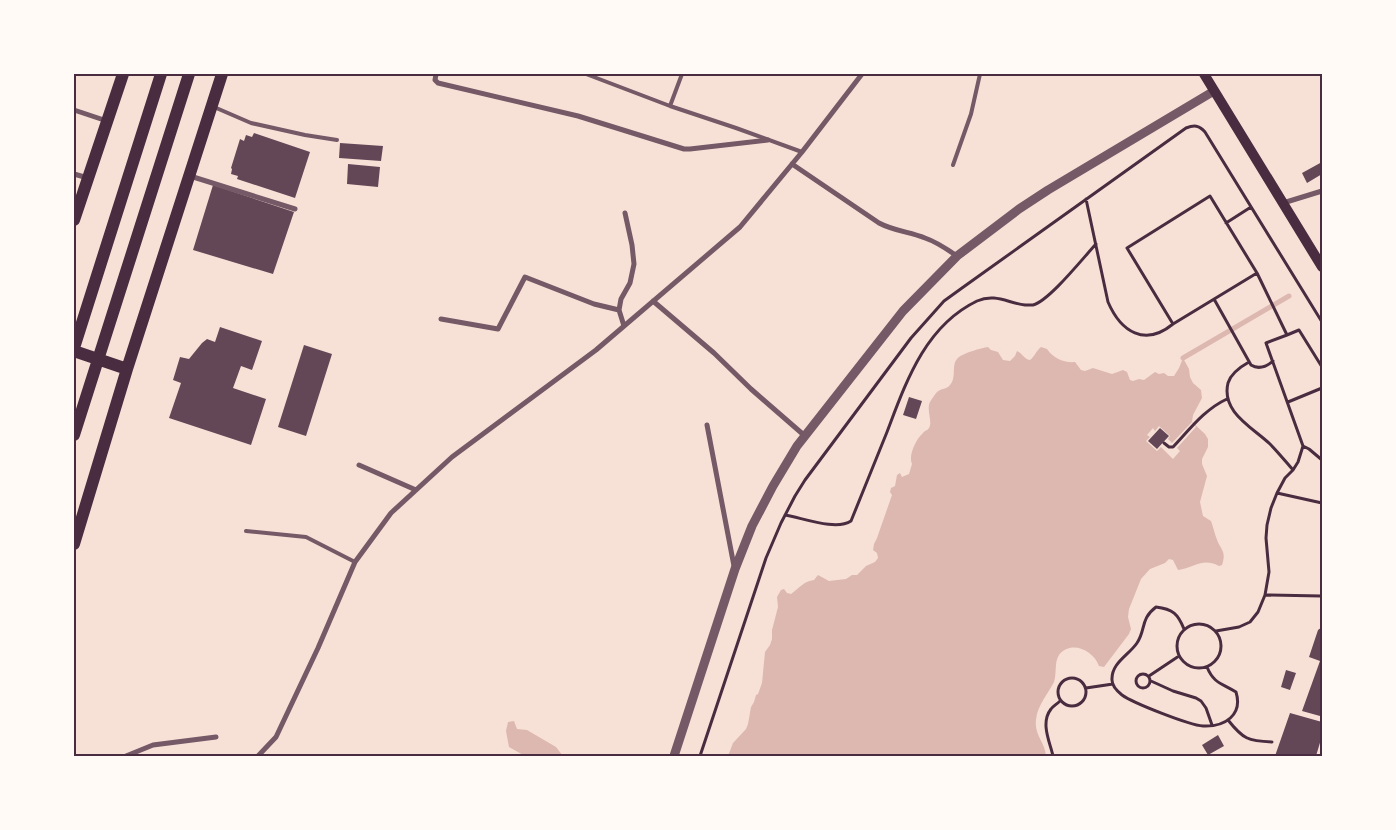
<svg xmlns="http://www.w3.org/2000/svg" width="1396" height="830" font-family="Cabin,sans-serif">
<rect width="100%" height="100%" fill="#f7e1d7"/>
<path fill="#dcb8b0" d="M 988,347 L 991,350 L 998,352 L 1003,360 L 1010,361 L 1015,356 L 1017,351 C 1022,353 1024,359 1030,360 C 1035,356 1036,351 1041,347 L 1047,349 C 1053,358 1064,363 1075,362 L 1081,370 L 1085,371 L 1093,368 L 1112,374 L 1123,370 L 1127,372 L 1130,380 L 1133,381 L 1139,379 L 1144,380 L 1155,372 L 1159,374 L 1164,373 L 1168,376 L 1174,376 L 1179,368 L 1183,358 L 1189,369 L 1190,377 L 1193,383 L 1201,390 L 1202,398 L 1193,415 L 1192,422 L 1205,434 L 1208,439 L 1208,447 L 1202,459 L 1202,464 L 1207,476 L 1200,502 L 1203,516 L 1211,521 C 1213,526 1214,532 1216,537 C 1220,550 1227,550 1222,565 L 1219,566 C 1202,557 1194,568 1178,570 L 1173,560 L 1169,559 L 1165,563 L 1150,569 L 1141,579 L 1129,609 L 1128,617 L 1131,629 L 1129,634 L 1104,667 L 1099,666 C 1093,650 1071,640 1059,655 C 1054,663 1057,673 1054,682 C 1048,694 1037,706 1036,720 C 1034,735 1045,742 1046,756 L 728,756 L 733,743 L 746,729 L 748,724 L 751,707 L 754,702 L 756,695 L 758,694 L 762,683 L 765,652 L 770,645 L 772,639 L 772,630 L 778,607 L 777,597 L 781,590 L 784,589 L 787,593 L 791,594 C 799,588 804,581 814,580 L 818,575 L 829,581 L 846,579 L 852,575 L 857,575 L 866,566 L 875,562 L 878,558 L 877,553 L 873,550 L 874,544 L 877,538 L 892,495 L 890,492 L 891,488 L 895,486 L 897,475 L 900,473 L 902,477 L 909,474 L 912,464 C 908,456 916,439 923,433 C 925,430 927,431 929,428 C 933,422 926,410 930,402 C 932,399 935,394 937,392 C 943,387 947,391 952,382 C 956,374 951,363 959,357 C 964,353 981,348 988,347 Z
M 514,721 L 517,729 L 527,730 L 556,747 L 563,756 L 525,756 L 509,747 L 506,731 L 508,722 Z"/>
<path fill="#f7e1d7" d="M 1192,422 L 1196,427 L 1177,448 L 1180,451 L 1173,459 L 1161,447 L 1157,451 L 1146,441 L 1150,437 L 1147,435 L 1153,428 L 1155,431 L 1159,426 L 1170,436 L 1168,439 L 1172,443 Z"/>
<g fill="none" stroke-linecap="round" stroke-linejoin="round">
<path stroke="#dcb8b0" stroke-width="5" d="M 1183,358 L 1289,296"/>
</g>
<path fill="#644757" d="M 254,133 L 310,152 L 295,198 L 237,179 L 238,176 L 231,174 L 232,169 L 231,168 L 240,139 L 244,141 L 246,135 L 252,137 Z
M 340,143 L 383,146 L 381,161 L 339,158 Z
M 1322,162 L 1322,174 L 1307,183 L 1302,173 Z
M 348,164 L 380,167 L 378,187 L 347,184 Z
M 213,185 L 294,212 L 273,274 L 193,250 Z
M 220,327 L 262,341 L 252,370 L 241,366 L 233,388 L 266,399 L 251,445 L 169,418 L 181,383 L 173,380 L 180,357 L 189,359 L 202,343 L 207,339 L 215,342 Z
M 304,345 L 332,354 L 306,436 L 278,427 Z
M 909,397 L 922,401 L 916,419 L 903,415 Z
M 1160,428 L 1169,436 L 1157,449 L 1148,441 Z
M 1322,627 L 1322,709 L 1320,716 L 1302,711 L 1320,661 L 1309,657 L 1318,630 Z
M 1286,670 L 1296,673 L 1290,690 L 1281,687 Z
M 1290,713 L 1322,722 L 1322,736 L 1316,756 L 1275,756 Z
M 1218,735 L 1224,746 L 1208,755 L 1202,745 Z"/>
<g fill="none" stroke-linecap="round" stroke-linejoin="round">
<path stroke="#4a2c40" stroke-width="3" d="M 1210,196 L 1257,273 L 1173,324 L 1127,248 Z
M 1086,199 L 1108,302 C 1121,332 1145,347 1173,324
M 1226,223 L 1251,207
M 1214,299 L 1251,365 C 1259,370 1266,367 1273,361
M 1287,335 L 1299,330 L 1322,367
M 1249,362 C 1240,367 1231,373 1228,383 C 1221,412 1252,427 1270,444 C 1278,452 1286,462 1293,470
M 1288,402 L 1322,388
M 1164,443 L 1169,447 L 1173,447 C 1190,429 1205,409 1227,399
M 1303,446 L 1309,449 L 1322,460
M 1277,493 L 1322,503
M 785,515 C 803,518 836,531 851,521 C 863,491 875,462 887,432 C 906,382 925,326 977,301 C 995,293 1008,303 1025,305 C 1028,305 1031,305 1033,305 C 1049,301 1083,258 1096,244
M 1265,595 L 1321,596
M1177 646a22 22 0 1 1 44 0a22 22 0 1 1-44 0Z
M 1184,629 C 1178,614 1173,609 1156,607 C 1140,619 1146,630 1137,643 C 1129,655 1111,663 1112,680 C 1112,686 1117,691 1122,695 C 1133,703 1189,725 1203,726 C 1225,727 1243,715 1236,692 C 1222,683 1214,684 1207,667
M 1216,631 L 1239,627 L 1250,622 L 1258,612 L 1265,595 L 1269,572 L 1266,538 L 1267,525 L 1271,508 L 1277,493 L 1285,478 L 1293,470 L 1298,462 L 1303,446 L 1266,343 L 1287,335 L 1257,273
M1136 681a7 7 0 1 1 14 0a7 7 0 1 1-14 0Z
M 1149,676 L 1179,656
M1058 692a14 14 0 1 1 28 0a14 14 0 1 1-28 0Z
M 1151,681 L 1173,691 L 1196,698 L 1201,701 L 1206,708 L 1212,725
M 1086,688 L 1113,684
M 1228,720 C 1243,739 1248,741 1272,742
M 700,756 L 766,558 L 781,523 L 795,496 L 805,480 L 911,338 L 944,301 L 962,288 L 1186,128 C 1194,125 1199,125 1205,132 L 1322,322
M 1053,756 C 1050,742 1040,723 1051,709 C 1053,706 1057,704 1060,701"/>
<path stroke="#755966" stroke-width="4" d="M 586,74 L 670,106 L 736,128 L 802,152
M 670,106 L 682,74
M 214,107 L 251,123 L 305,135 L 337,140
M 953,165 L 971,114 L 980,74
M 246,531 L 306,537 L 355,562"/>
<path stroke="#755966" stroke-width="5" d="M 436,74 L 435,80 L 438,83 L 578,116 L 684,149 L 690,149 L 768,140
M 74,110 L 107,121
M 792,164 L 879,223 C 894,231 910,232 925,238 C 937,242 947,249 957,256
M 74,174 L 88,178
M 190,176 L 295,209
M 1283,203 L 1322,191
M 653,301 L 714,353 L 751,389 L 805,436
M 441,319 L 498,329 L 525,277 L 594,304 L 619,310
M 624,326 L 619,310 L 621,299 L 630,283 L 634,264 L 632,245 L 625,213
M 707,425 L 734,566
M 359,465 L 416,490
M 126,756 L 153,745 L 216,737
M 258,756 L 276,737 L 318,648 L 355,562 L 391,513 L 452,457 L 596,350 L 740,227 L 802,152 L 862,74"/>
<path stroke="#755966" stroke-width="9" d="M 674,756 L 735,569 L 752,526 L 773,486 L 797,446 L 903,311 L 957,256 L 1019,209 L 1048,190 L 1214,91"/>
<path stroke="#4a2c40" stroke-width="10" d="M 1204,74 L 1322,267"/>
<path stroke="#4a2c40" stroke-width="12" d="M 74,220 L 123,74
M 74,348 L 161,74
M 74,351 L 127,369
M 74,435 L 189,74
M 74,544 L 127,369 L 222,74"/>
</g>
<rect width="1396" height="830" fill="none" stroke="#fffaf5" stroke-width="150"/>
<rect x="75" y="75" width="1246" height="680" fill="none" stroke="#4a2c40" stroke-width="2"/>
</svg>
